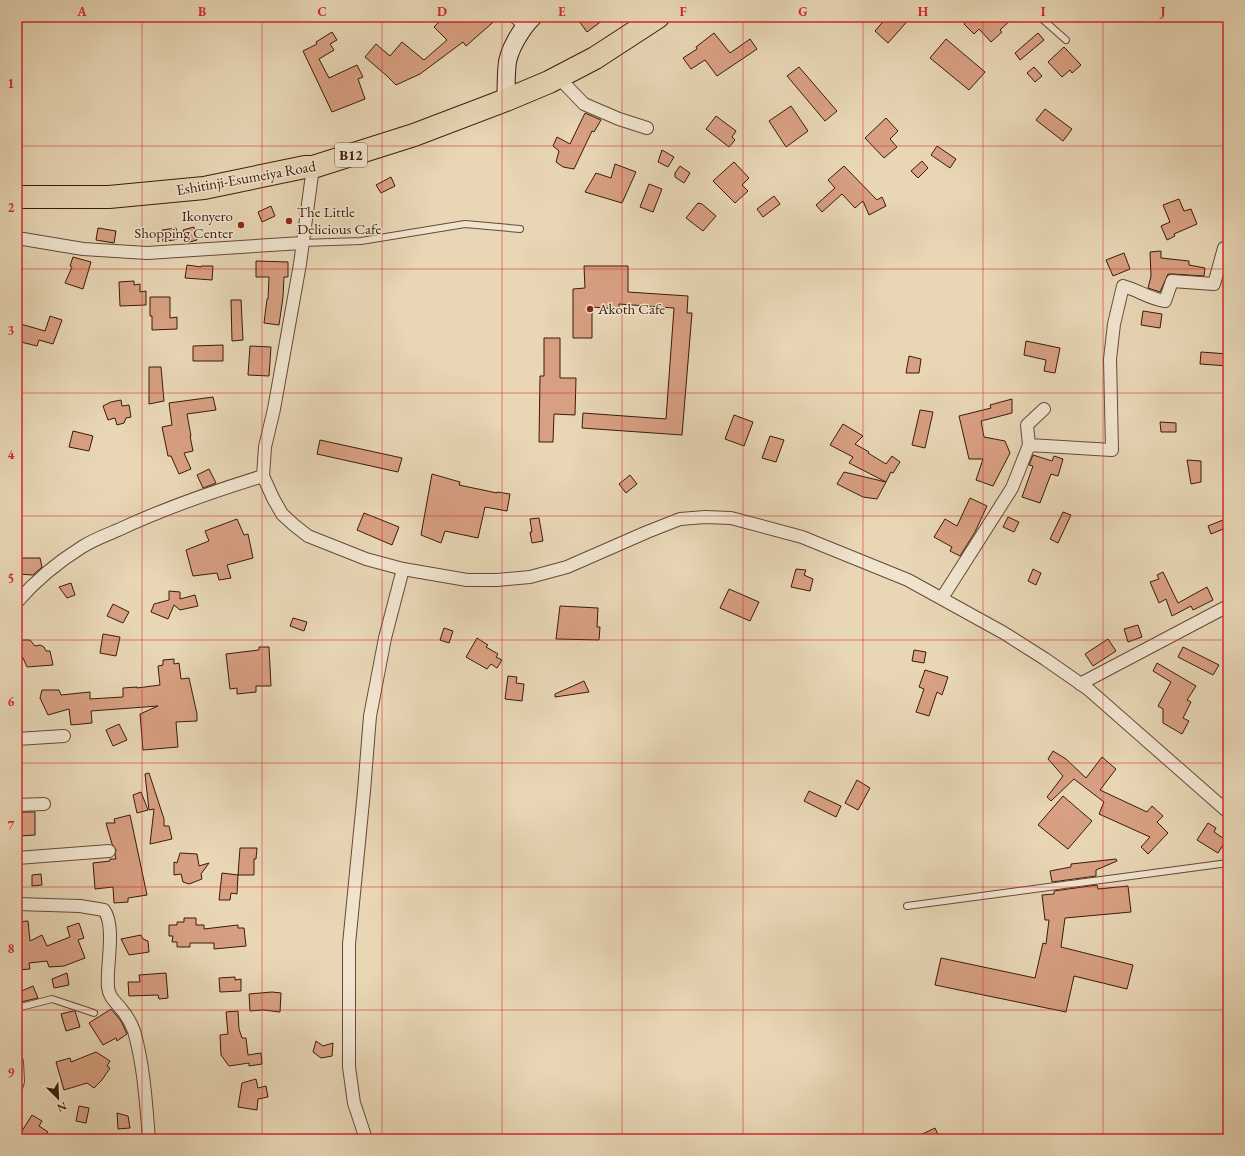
<svg xmlns="http://www.w3.org/2000/svg" width="1245" height="1156" font-family="'EB Garamond',serif">
<rect width="100%" height="100%" fill="#e8d6b5"/>
<filter id="stains"><feTurbulence type="fractalNoise" baseFrequency=".005" numOctaves="4"/><feColorMatrix values="0 0 0 0 .2 0 0 0 0 .09 0 0 0 0 .02 0 0 0 .5 -.17"/></filter>
<radialGradient id="worn" r=".72"><stop offset=".6" stop-color="#630" stop-opacity="0"/><stop offset="1" stop-color="#630" stop-opacity=".3"/></radialGradient>
<path fill="#d8a082" stroke="#3a1a0b" d="M 444,17 L 499,17 L 466,46 L 463,42 L 420,74 L 396,85 L 387,76 L 365,57 L 376,44 L 390,56 L 402,42 L 424,60 L 447,40 L 434,27 Z
M 576,17 L 607,17 L 587,32 Z
M 887,17 L 911,17 L 888,43 L 875,31 Z
M 970,17 L 1014,17 L 1000,30 L 1002,32 L 991,42 L 979,29 L 974,34 L 964,24 Z
M 332,32 L 337,40 L 330,44 L 334,50 L 319,59 L 329,78 L 357,65 L 363,77 L 358,79 L 365,99 L 332,112 L 303,51 L 317,44 L 316,42 Z
M 714,33 L 730,53 L 750,39 L 757,49 L 717,76 L 705,60 L 691,69 L 683,58 L 697,49 L 696,47 Z
M 1038,33 L 1044,40 L 1020,60 L 1015,53 Z
M 946,39 L 985,72 L 969,90 L 930,58 Z
M 1064,47 L 1081,65 L 1072,73 L 1070,70 L 1062,77 L 1048,62 Z
M 799,67 L 837,111 L 825,121 L 787,76 Z
M 1034,67 L 1042,76 L 1035,82 L 1027,73 Z
M 791,106 L 808,131 L 786,147 L 769,121 Z
M 1045,109 L 1072,129 L 1063,141 L 1036,120 Z
M 585,113 L 601,120 L 594,132 L 592,131 L 574,169 L 563,167 L 556,162 L 559,151 L 553,146 L 557,137 L 570,144 Z
M 716,116 L 736,131 L 732,137 L 735,140 L 729,147 L 706,129 Z
M 886,118 L 898,131 L 890,139 L 897,147 L 884,158 L 865,138 Z
M 937,146 L 956,159 L 950,168 L 931,155 Z
M 662,150 L 674,157 L 668,167 L 658,162 Z
M 922,161 L 928,168 L 918,178 L 911,171 Z
M 734,162 L 749,178 L 742,185 L 748,191 L 735,203 L 713,181 Z
M 615,164 L 636,172 L 622,203 L 585,192 L 596,173 L 611,178 Z
M 680,166 L 690,173 L 684,183 L 675,177 L 675,173 Z
M 844,166 L 877,200 L 882,197 L 886,206 L 869,215 L 863,201 L 855,208 L 842,194 L 822,212 L 816,205 L 835,188 L 828,180 Z
M 391,177 L 395,186 L 381,193 L 376,185 Z
M 649,184 L 662,189 L 653,212 L 640,207 Z
M 774,196 L 780,204 L 763,217 L 757,209 Z
M 1179,199 L 1184,211 L 1191,209 L 1197,224 L 1174,234 L 1175,236 L 1167,240 L 1161,226 L 1170,222 L 1163,205 Z
M 698,203 L 702,204 L 716,216 L 703,231 L 686,218 Z
M 271,206 L 275,216 L 262,222 L 258,212 Z
M 194,227 L 197,240 L 186,243 L 183,230 Z
M 98,228 L 116,231 L 114,243 L 96,240 Z
M 176,228 L 178,239 L 163,242 L 162,230 Z
M 1161,251 L 1161,258 L 1189,261 L 1189,265 L 1205,268 L 1204,276 L 1173,274 L 1168,274 L 1160,292 L 1148,288 L 1151,276 L 1150,252 Z
M 1124,253 L 1130,269 L 1113,276 L 1106,260 Z
M 73,257 L 91,262 L 83,289 L 65,283 L 72,267 L 70,266 Z
M 256,261 L 288,262 L 288,277 L 284,277 L 283,297 L 279,325 L 264,323 L 267,299 L 268,299 L 269,277 L 256,277 Z
M 187,265 L 201,267 L 201,266 L 213,266 L 212,280 L 185,278 Z
M 584,266 L 628,266 L 628,292 L 688,296 L 687,313 L 692,313 L 682,435 L 582,428 L 583,413 L 666,419 L 674,308 L 619,304 L 619,309 L 592,307 L 592,338 L 573,338 L 573,289 L 585,288 Z
M 134,281 L 134,285 L 140,284 L 140,292 L 146,291 L 146,305 L 120,306 L 119,282 Z
M 150,297 L 170,297 L 170,318 L 177,317 L 177,329 L 152,330 L 152,316 L 150,316 Z
M 231,300 L 241,300 L 243,340 L 232,341 Z
M 1143,311 L 1162,314 L 1160,328 L 1141,325 Z
M 50,316 L 62,320 L 53,344 L 39,340 L 37,346 L 17,341 L 17,323 L 45,331 Z
M 544,338 L 560,338 L 560,378 L 576,378 L 575,415 L 554,414 L 553,442 L 539,442 L 540,376 L 544,376 Z
M 1026,341 L 1060,348 L 1055,373 L 1044,371 L 1046,360 L 1024,355 Z
M 223,345 L 223,361 L 193,361 L 193,346 Z
M 250,346 L 271,347 L 269,376 L 248,375 Z
M 1201,352 L 1228,354 L 1228,366 L 1200,364 Z
M 909,356 L 921,359 L 919,373 L 906,373 Z
M 149,367 L 161,367 L 164,401 L 149,404 Z
M 213,397 L 216,410 L 187,414 L 191,436 L 190,436 L 193,451 L 184,453 L 191,469 L 179,474 L 171,456 L 168,456 L 162,427 L 172,425 L 169,403 Z
M 1012,399 L 1012,413 L 981,421 L 984,437 L 1005,441 L 1010,453 L 993,486 L 976,480 L 983,459 L 969,459 L 959,416 L 991,408 L 990,405 Z
M 121,400 L 122,406 L 129,405 L 131,417 L 126,418 L 124,423 L 117,425 L 115,418 L 108,420 L 103,406 L 111,402 Z
M 920,410 L 933,412 L 925,448 L 912,445 Z
M 734,415 L 753,422 L 744,446 L 725,439 Z
M 1160,422 L 1176,423 L 1176,432 L 1161,432 Z
M 843,424 L 863,436 L 855,444 L 869,452 L 868,453 L 886,464 L 892,456 L 900,462 L 893,473 L 891,472 L 886,482 L 849,463 L 853,457 L 830,445 Z
M 73,431 L 93,436 L 89,451 L 69,447 Z
M 770,436 L 784,440 L 776,462 L 762,458 Z
M 320,440 L 402,458 L 398,472 L 317,454 Z
M 1033,455 L 1052,461 L 1054,456 L 1063,459 L 1058,476 L 1051,474 L 1040,503 L 1022,497 L 1033,466 L 1029,465 Z
M 1187,460 L 1201,461 L 1201,482 L 1191,484 Z
M 209,469 L 216,483 L 203,488 L 197,475 Z
M 844,472 L 886,482 L 877,499 L 863,497 L 837,484 Z
M 432,474 L 460,482 L 459,485 L 497,493 L 497,492 L 510,494 L 507,511 L 485,507 L 478,538 L 445,531 L 441,543 L 421,535 Z
M 630,475 L 637,484 L 626,493 L 619,484 Z
M 970,498 L 987,506 L 975,532 L 960,556 L 950,551 L 952,547 L 934,537 L 945,519 L 957,526 Z
M 1063,512 L 1071,515 L 1058,543 L 1050,539 Z
M 364,513 L 399,527 L 392,545 L 357,530 Z
M 1008,517 L 1019,522 L 1014,532 L 1003,527 Z
M 539,518 L 543,541 L 532,543 L 530,532 L 532,532 L 530,519 Z
M 1228,518 L 1228,527 L 1211,534 L 1208,526 Z
M 237,519 L 244,535 L 248,534 L 253,558 L 227,565 L 231,578 L 219,580 L 217,573 L 193,576 L 186,550 L 209,541 L 205,531 Z
M 17,558 L 40,558 L 42,567 L 33,575 L 17,574 Z
M 796,569 L 806,570 L 804,575 L 813,579 L 810,591 L 791,587 Z
M 1033,569 L 1041,573 L 1036,585 L 1028,581 Z
M 1163,572 L 1178,603 L 1207,587 L 1213,600 L 1193,610 L 1191,606 L 1172,616 L 1166,599 L 1159,603 L 1150,582 L 1159,579 L 1157,575 Z
M 71,583 L 75,595 L 67,598 L 59,587 Z
M 729,589 L 759,602 L 750,621 L 720,608 Z
M 169,591 L 180,592 L 180,599 L 195,595 L 198,606 L 180,610 L 174,605 L 168,619 L 151,612 L 154,604 L 169,600 Z
M 113,604 L 129,612 L 123,623 L 107,616 Z
M 560,606 L 598,608 L 597,627 L 600,627 L 599,640 L 556,639 Z
M 293,618 L 307,622 L 304,631 L 290,626 Z
M 1138,625 L 1142,637 L 1128,642 L 1124,629 Z
M 444,628 L 453,631 L 449,643 L 440,640 Z
M 103,634 L 120,637 L 116,656 L 100,653 Z
M 477,638 L 488,645 L 486,647 L 498,654 L 496,657 L 502,660 L 497,668 L 491,664 L 487,669 L 466,657 Z
M 1108,639 L 1116,651 L 1093,666 L 1085,654 Z
M 21,640 L 30,640 L 35,646 L 40,645 L 44,647 L 46,651 L 50,651 L 53,665 L 27,667 L 23,658 L 17,660 L 17,647 L 21,645 Z
M 259,647 L 269,647 L 271,686 L 256,686 L 256,692 L 237,694 L 237,688 L 230,689 L 226,654 L 259,650 Z
M 1183,647 L 1219,665 L 1213,675 L 1178,657 Z
M 914,650 L 926,652 L 924,663 L 912,661 Z
M 174,659 L 174,664 L 179,663 L 181,679 L 189,678 L 197,714 L 197,721 L 176,722 L 178,747 L 143,750 L 140,714 L 158,706 L 91,711 L 92,723 L 71,725 L 69,709 L 48,715 L 40,698 L 42,690 L 59,690 L 61,695 L 90,692 L 90,699 L 123,697 L 123,688 L 137,687 L 137,688 L 160,685 L 158,666 L 163,665 L 163,660 Z
M 1157,663 L 1196,686 L 1187,700 L 1191,702 L 1183,718 L 1189,721 L 1182,734 L 1163,723 L 1163,709 L 1158,706 L 1171,682 L 1153,671 Z
M 925,670 L 948,677 L 942,695 L 937,692 L 929,716 L 916,712 L 924,689 L 919,687 Z
M 508,676 L 517,677 L 516,683 L 524,684 L 522,701 L 505,699 Z
M 584,681 L 589,692 L 555,697 L 555,694 Z
M 119,724 L 127,740 L 113,746 L 106,730 Z
M 1053,751 L 1066,759 L 1086,778 L 1102,757 L 1116,769 L 1100,790 L 1147,812 L 1152,806 L 1163,816 L 1157,822 L 1168,833 L 1148,854 L 1141,847 L 1150,837 L 1099,814 L 1104,802 L 1074,779 L 1051,801 L 1047,797 L 1063,776 L 1048,759 Z
M 149,773 L 164,819 L 164,826 L 169,826 L 172,839 L 150,844 L 154,809 L 149,810 L 145,774 Z
M 857,780 L 870,788 L 858,810 L 845,803 Z
M 809,791 L 841,806 L 836,817 L 804,801 Z
M 141,792 L 148,810 L 137,813 L 133,795 Z
M 1063,796 L 1092,821 L 1068,849 L 1038,825 Z
M 20,812 L 35,812 L 35,835 L 20,836 Z
M 130,815 L 147,895 L 128,898 L 128,902 L 114,903 L 113,887 L 95,889 L 93,863 L 110,861 L 110,859 L 116,859 L 115,855 L 116,850 L 112,844 L 106,823 L 115,823 L 114,819 Z
M 1208,823 L 1216,828 L 1214,832 L 1226,840 L 1218,853 L 1197,840 Z
M 240,848 L 257,848 L 256,859 L 254,859 L 254,875 L 238,875 Z
M 180,853 L 197,854 L 199,866 L 209,863 L 201,874 L 202,879 L 189,884 L 183,882 L 181,874 L 174,875 L 174,862 L 177,863 Z
M 1116,859 L 1117,861 L 1096,870 L 1096,876 L 1052,882 L 1050,871 L 1071,867 L 1071,864 Z
M 222,873 L 238,875 L 237,894 L 231,893 L 230,900 L 219,900 Z
M 41,874 L 42,885 L 32,886 L 32,875 Z
M 1097,885 L 1098,889 L 1128,886 L 1131,912 L 1065,918 L 1061,947 L 1133,965 L 1127,989 L 1074,976 L 1066,1012 L 935,985 L 941,958 L 1035,978 L 1043,943 L 1046,944 L 1049,920 L 1045,920 L 1042,895 L 1054,894 L 1054,891 Z
M 184,918 L 196,918 L 196,925 L 204,925 L 204,929 L 238,925 L 238,928 L 244,928 L 246,946 L 214,949 L 214,943 L 190,943 L 190,947 L 177,947 L 177,942 L 172,942 L 173,936 L 169,936 L 169,925 L 177,925 L 177,922 L 184,922 Z
M 28,921 L 30,941 L 42,935 L 47,946 L 70,937 L 67,927 L 79,923 L 84,938 L 78,940 L 85,958 L 64,966 L 49,967 L 47,961 L 29,963 L 30,969 L 17,970 L 17,922 Z
M 141,935 L 143,939 L 148,941 L 149,952 L 129,955 L 121,939 Z
M 67,973 L 69,985 L 54,988 L 52,979 Z
M 166,973 L 168,998 L 159,999 L 158,995 L 129,996 L 128,982 L 140,982 L 139,975 Z
M 235,977 L 235,980 L 241,979 L 241,991 L 220,992 L 219,978 Z
M 33,986 L 38,998 L 21,1002 L 18,1002 L 17,993 Z
M 272,992 L 281,993 L 280,1012 L 263,1010 L 250,1011 L 249,994 Z
M 111,1009 L 121,1021 L 127,1034 L 117,1041 L 116,1038 L 103,1045 L 89,1023 Z
M 73,1011 L 75,1011 L 80,1027 L 66,1031 L 61,1014 Z
M 238,1011 L 239,1029 L 242,1038 L 246,1038 L 248,1055 L 261,1053 L 262,1064 L 249,1066 L 249,1063 L 229,1066 L 221,1055 L 220,1035 L 228,1034 L 226,1012 Z
M 316,1041 L 323,1046 L 333,1043 L 332,1056 L 321,1058 L 313,1052 Z
M 96,1052 L 110,1061 L 107,1066 L 110,1068 L 102,1080 L 94,1088 L 87,1083 L 64,1090 L 56,1062 L 70,1058 L 71,1062 Z
M 256,1079 L 258,1088 L 266,1086 L 268,1097 L 258,1099 L 257,1110 L 238,1107 L 242,1083 Z
M 79,1106 L 89,1108 L 86,1123 L 76,1121 Z
M 117,1113 L 128,1116 L 130,1128 L 118,1129 Z
M 32,1115 L 42,1121 L 39,1126 L 48,1132 L 43,1139 L 17,1139 Z
M 935,1128 L 940,1139 L 912,1139 Z"/>
<g fill="none" stroke-linecap="round" stroke-linejoin="round">
<defs>
<path id="lane" d="M 1040,17 L 1066,40
M 302,243 L 361,241 L 465,224 L 520,229
M 907,906 L 1228,863
M 17,1006 L 21,1007 L 52,999 L 94,1013"/>
<path id="street" d="M 515,17 L 524,25
M 558,77 L 584,104 L 619,119 L 647,128
M 313,167 L 300,264 L 274,409 L 265,447 L 263,476 L 273,498 L 282,514 L 294,525 L 308,536 L 366,559 L 403,569 L 467,580 L 497,580 L 530,577 L 567,567 L 647,532 L 680,519 L 705,517 L 731,518 L 802,537 L 908,580 L 1004,633 L 1045,659 L 1088,689 L 1228,812
M 17,238 L 83,249 L 147,253 L 302,243
M 1029,445 L 1112,450 L 1110,359 L 1114,324 L 1123,286 C 1138,290 1150,299 1165,301 L 1172,281 L 1214,284 L 1224,248 L 1228,246
M 942,598 L 1012,488 L 1029,445 L 1027,425 L 1044,409
M 17,602 C 36,580 58,562 82,547 C 93,540 106,535 118,530 C 165,508 214,491 263,476
M 1080,684 L 1228,606
M 17,739 L 64,736
M 17,805 L 44,804
M 17,858 L 109,851
M 17,904 L 80,906 L 104,910 C 116,926 106,967 108,987 C 109,998 116,1002 122,1010 C 127,1016 131,1023 134,1031 C 144,1066 146,1103 149,1139
M 17,1062 L 18,1081 L 17,1085
M 366,1139 L 354,1103 L 349,1067 L 349,944 L 364,791 L 370,716 L 385,638 L 403,569"/>
<path id="secondary" d="M 506,100 C 506,89 506,77 507,66 C 508,50 522,28 533,17"/>
<path id="highway" d="M 17,197 L 109,197 L 204,188 L 305,167 L 313,167 L 414,135 L 506,100 L 549,82 L 595,58 L 658,17"/>
</defs>
<use href="#lane" stroke="#664936" stroke-width="8"/>
<use href="#street" stroke="#664936" stroke-width="14"/>
<use href="#secondary" stroke="#3a1a0b" stroke-width="19"/>
<use href="#highway" stroke="#3a1a0b" stroke-width="24"/>
<use href="#lane" stroke="#f0e4cf" stroke-width="6"/>
<use href="#street" stroke="#f0e4cf" stroke-width="12"/>
<use href="#secondary" stroke="#f0e4cf" stroke-width="17"/>
<use href="#highway" stroke="#e8d6b5" stroke-width="22"/>
</g>
<path fill="none" stroke="#d62828" stroke-width="1" stroke-opacity="0.55" d="M 142,17 L 142,1139M 262,17 L 262,1139M 382,17 L 382,1139M 502,17 L 502,1139M 622,17 L 622,1139M 743,17 L 743,1139M 863,17 L 863,1139M 983,17 L 983,1139M 1103,17 L 1103,1139M 17,146 L 1228,146M 17,269 L 1228,269M 17,393 L 1228,393M 17,516 L 1228,516M 17,640 L 1228,640M 17,763 L 1228,763M 17,887 L 1228,887M 17,1010 L 1228,1010"/>
<g fill="#8f2418" stroke="#f0e4cf" stroke-width="1.5">
<circle cx="289" cy="221" r="4"/>
<circle cx="241" cy="225" r="4"/>
<circle cx="590" cy="309" r="4"/>
</g>
<g text-anchor="middle" stroke-width="3" stroke-linejoin="round" paint-order="stroke">
<rect fill="#f0e4cf" stroke="#715746" stroke-width="1" x="335" y="143" width="32" height="24" rx="3"/>
<g font-size="14" font-weight="bold" fill="#3a1a0b">
<text x="351" y="160">B12</text>
</g>
<g font-size="15" fill="#3a1a0b" stroke="#f0e4cf">
<text transform="translate(246 178) rotate(-10)" y="5">Eshitinji-Esumeiya Road</text>
</g>
<g font-size="15" fill="#3a1a0b" stroke="#f0e4cf" text-anchor="start">
<text x="297" y="217">The Little<tspan x="297" dy="17">Delicious Cafe</tspan></text>
<text x="233" y="221" text-anchor="end">Ikonyero<tspan x="233" dy="17">Shopping Center</tspan></text>
<text x="598" y="314">Akoth Cafe</text>
</g>
</g>
<rect width="1245" height="1156" fill="none" stroke="#e8d6b5" stroke-width="44"/>
<g transform="translate(58 1098) rotate(156)" stroke="#f0e4cf" stroke-width="3" paint-order="stroke">
<path d="M0-3L7 15L0 10L-7 15Z" fill="#3a1a0b"/>
<text y="-6" font-size="11" font-weight="bold" text-anchor="middle" fill="#3a1a0b">N</text>
</g>
<rect x="22" y="22" width="1201" height="1112" fill="none" stroke="#d62828" stroke-width="1.5"/>
<g font-size="13" text-anchor="middle" font-weight="bold" fill="#d62828">
<text x="82" y="16">A</text>
<text x="202" y="16">B</text>
<text x="322" y="16">C</text>
<text x="442" y="16">D</text>
<text x="562" y="16">E</text>
<text x="683" y="16">F</text>
<text x="803" y="16">G</text>
<text x="923" y="16">H</text>
<text x="1043" y="16">I</text>
<text x="1163" y="16">J</text>
<text x="11" y="88">1</text>
<text x="11" y="212">2</text>
<text x="11" y="335">3</text>
<text x="11" y="459">4</text>
<text x="11" y="583">5</text>
<text x="11" y="706">6</text>
<text x="11" y="830">7</text>
<text x="11" y="953">8</text>
<text x="11" y="1077">9</text>
</g>
<rect width="100%" height="100%" filter="url(#stains)"/>
<rect width="100%" height="100%" fill="url(#worn)"/>
</svg>
